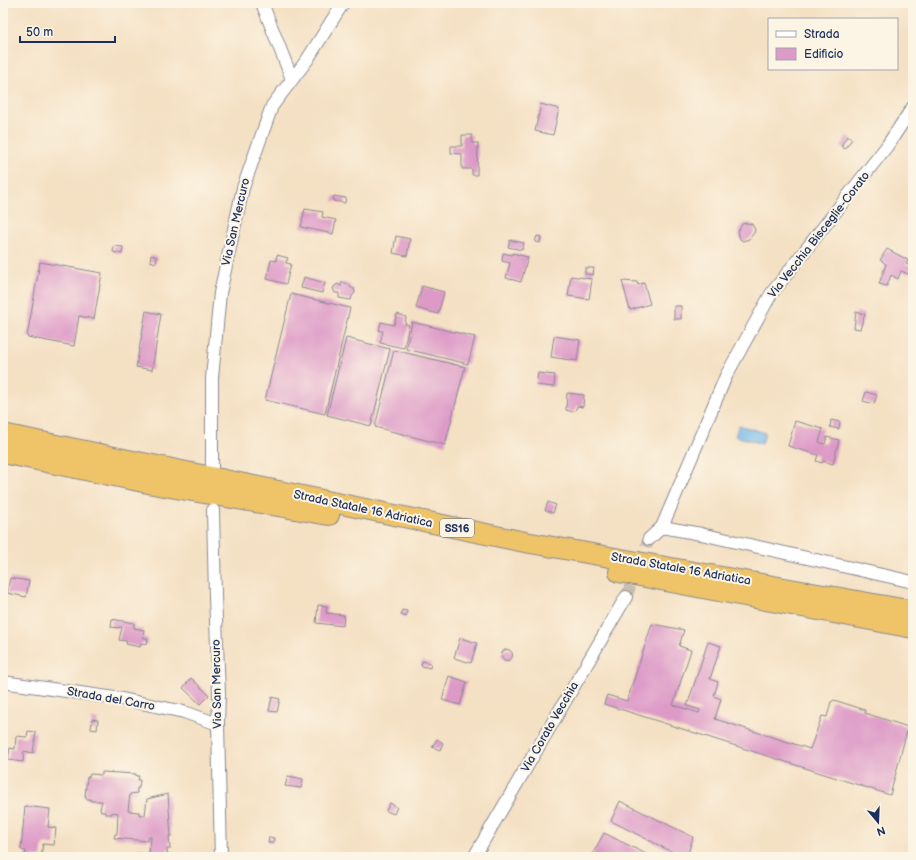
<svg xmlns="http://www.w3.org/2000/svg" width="916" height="860" viewBox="0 0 916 860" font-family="'Balsamiq Sans',sans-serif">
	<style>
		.water { fill: #72b8e9; stroke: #4674a4 }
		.building { fill: #dd9ac7 }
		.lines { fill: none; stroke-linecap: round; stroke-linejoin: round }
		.minor-tunnel { stroke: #c9bdaf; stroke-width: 12; stroke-dasharray: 12 6; stroke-linecap: butt }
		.minor-casing { stroke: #888890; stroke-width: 14 }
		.trunk-casing { stroke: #888890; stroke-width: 22 }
		.minor { stroke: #fff; stroke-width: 12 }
		.trunk { stroke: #efc469; stroke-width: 20 }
		.labels { text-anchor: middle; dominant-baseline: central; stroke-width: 4; stroke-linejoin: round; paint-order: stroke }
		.shield { fill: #fcf5e5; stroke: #5e6a86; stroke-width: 1 }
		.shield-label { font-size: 11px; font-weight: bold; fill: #1b2f5e }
		.street-label { font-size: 12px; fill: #1b2f5e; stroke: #fcf5e5 }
	</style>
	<rect width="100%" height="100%" fill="#fcf5e5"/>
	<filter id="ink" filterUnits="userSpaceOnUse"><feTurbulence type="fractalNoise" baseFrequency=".025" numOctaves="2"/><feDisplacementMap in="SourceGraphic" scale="8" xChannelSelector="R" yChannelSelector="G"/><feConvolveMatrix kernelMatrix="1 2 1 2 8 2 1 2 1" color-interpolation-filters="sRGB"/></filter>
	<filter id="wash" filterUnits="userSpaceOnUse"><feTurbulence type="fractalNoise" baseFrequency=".012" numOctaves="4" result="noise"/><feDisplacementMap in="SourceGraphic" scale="16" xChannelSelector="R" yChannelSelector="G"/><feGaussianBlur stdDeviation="0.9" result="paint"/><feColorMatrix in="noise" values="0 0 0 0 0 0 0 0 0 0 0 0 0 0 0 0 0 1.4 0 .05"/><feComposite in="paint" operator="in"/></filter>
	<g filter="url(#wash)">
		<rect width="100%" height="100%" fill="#f4e0c3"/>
		<!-- water -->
		<path class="water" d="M739 425 765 433 762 444 735 436Z"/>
		<g id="blocks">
			<!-- building -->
			<path class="building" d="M541 104 559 109 553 135 535 131Z
				M462 135H472V143H478L477 175H472V169H462V154L451 153V146H462Z
				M847 136 852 139 845 149 841 146Z
				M334 196 346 198 345 203 333 201Z
				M305 209 323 212 322 217 336 220 333 234 301 227Z
				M747 223 752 224 755 230 754 233 749 239 743 241 740 239 738 232 742 224Z
				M396 236 410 239 407 256 393 253Z
				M537 236 541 237 540 243 535 242Z
				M510 240 524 243 522 250 508 247Z
				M114 246 123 247 122 254 113 252Z
				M887 249 908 260 906 264 911 266 908 274 901 271 898 279 891 275 887 286 879 284 886 264 880 260Z
				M503 253 512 255V253L528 257 521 282 506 278 510 263 502 261Z
				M151 255 157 257 156 263 150 261Z
				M277 255 288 258 286 263 291 264 286 284 267 279 271 260 276 261Z
				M40 262 102 273 94 319 79 316 74 346 27 337Z
				M585 268H594L593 275 585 274Z
				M571 276 592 279 589 299 568 296Z
				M304 277 325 283 322 293 301 288Z
				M622 281 637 282 638 285 644 283 650 304 630 310Z
				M342 282 350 285V287L354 289 355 293 352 296 351 300 339 298V293H335L333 288 337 284 341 286Z
				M422 286 444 292 438 314 416 308Z
				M291 294 350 308 325 414 265 400Z
				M674 306H681V319H674Z
				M146 311 161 314 152 370 136 367Z
				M856 312 865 314 860 329 854 328Z
				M397 314 406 317 405 324 409 325 404 348 380 343 383 331H379L381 322 394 325Z
				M412 322 475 337 468 364 406 349Z
				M554 336 580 340 577 361 551 357Z
				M346 338 390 349 371 426 327 415Z
				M394 350 465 367 445 445 375 427Z
				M538 373 555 375 554 387 536 385Z
				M866 392 877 395 874 404 863 401Z
				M567 393 584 395 583 407 577 406 576 409 573 412 566 410Z
				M831 420 840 422 839 429 830 427Z
				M795 421 823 429 819 442 825 444 827 437 839 440 833 464 823 461 822 463 816 461 818 455 788 446Z
				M548 502 556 505 553 513 545 510Z
				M10 578 29 581 26 597 7 593Z
				M318 605 327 606 326 613 344 615 343 626 316 623Z
				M402 610 407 611 406 617 401 615Z
				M112 619 134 623V628L144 630 143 637 148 639 147 644 141 643 140 647 126 644 127 641 119 640 122 627H119V628L111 627Z
				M652 624 684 630 679 646 691 650 673 705 699 713 700 710 687 706 708 642 721 646 710 679 718 682 714 696 721 699 715 719 810 749 822 716 827 717 831 702 834 700 865 710V713L908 727 890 795 604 704 607 695 627 701Z
				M460 638 477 643 471 663 454 658Z
				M501.5 655a5.5 5.5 0 1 1 11 0a5.5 5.5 0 1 1-11 0Z
				M422 661 431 663 430 668 421 666Z
				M449 676 467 682 460 705 442 700Z
				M191 678 209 695 200 704 183 688Z
				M272 697 280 699 277 712 269 711Z
				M92 719 98 720 97 730 91 729Z
				M28 731 36 732 33 753 24 751 23 762 8 760 10 748 15 749 16 736 27 737Z
				M437 739 443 743 440 750 432 747Z
				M102 772 136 774V776H139L138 780H140L139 788H137V793L130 794 128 811 139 812V815H145L147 799 168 794 171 836H169L170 849H167V853L170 854V857H136V853L149 854 151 837H148V841L114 838 115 834H117L118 813 112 812V814H105V812H101L100 809 102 801H91V799H86V796H85L87 777H89L90 774 102 775Z
				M288 776 303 779 301 788 285 786Z
				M620 801 693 837 687 857H682L611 821Z
				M390 803 397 807 394 814 386 811Z
				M25 806 50 809 48 827 56 828 54 845 43 844 41 857H25L26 851 21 850Z
				M604 833 652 857H591Z
				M269 837 274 838 273 843H268Z"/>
		</g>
	</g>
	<g filter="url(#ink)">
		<use href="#blocks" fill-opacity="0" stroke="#888890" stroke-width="1"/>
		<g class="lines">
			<!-- minor-tunnel -->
			<path class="minor-tunnel" d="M626 597 649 539"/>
			<defs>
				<path id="minor" d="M262 3 292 79
					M212 467V378L220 293 243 188 272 106 307 60 343 3
					M213 510 215 596 219 693 218 724 221 857
					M662 527 701 534 913 582
					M649 539 662 527 726 376 771 294 887 146 913 107
					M3 682 122 699 184 712 218 724
					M474 857 626 597"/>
				<path id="trunk" d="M3 434 525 542 913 611
					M3 453 153 484 329 515
					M619 572 913 628"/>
			</defs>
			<!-- minor casing -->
			<use href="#minor" class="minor-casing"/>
			<!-- trunk casing -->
			<use href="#trunk" class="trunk-casing"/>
			<!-- minor -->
			<use href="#minor" class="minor"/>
			<!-- trunk -->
			<use href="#trunk" class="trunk"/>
		</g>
	</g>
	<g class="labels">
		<!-- shield labels -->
		<rect class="shield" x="440" y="519" width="34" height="18" rx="3"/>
		<g class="shield-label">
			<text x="457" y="528">SS16</text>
		</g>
		<!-- street labels -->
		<g class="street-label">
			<text transform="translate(236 222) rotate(-77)">Via San Mercuro</text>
			<text transform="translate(819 235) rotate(-52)">Via Vecchia Bisceglie-Corato</text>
			<text transform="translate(363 509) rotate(12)">Strada Statale 16 Adriatica</text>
			<text transform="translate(681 569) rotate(10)">Strada Statale 16 Adriatica</text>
			<text transform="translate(217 684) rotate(-91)">Via San Mercuro</text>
			<text transform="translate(111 699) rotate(10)">Strada del Carro</text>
			<text transform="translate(550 727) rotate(-60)">Via Corato Vecchia</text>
		</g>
	</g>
	<!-- margin -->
	<rect width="916" height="860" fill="none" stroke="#fcf5e5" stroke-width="16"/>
	<!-- legend -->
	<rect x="768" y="18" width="130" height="52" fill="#fcf5e5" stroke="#a2a6af"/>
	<rect x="776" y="31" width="20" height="6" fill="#ffffff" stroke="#a2a6af"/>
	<text x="804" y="38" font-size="12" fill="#1b2f5e">Strada</text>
	<rect x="776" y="48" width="20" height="12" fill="#dd9ac7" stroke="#a2a6af"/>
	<text x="804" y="58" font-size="12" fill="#1b2f5e">Edificio</text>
	<!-- north arrow -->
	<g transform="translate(878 822) rotate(161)" stroke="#fcf5e5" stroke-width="3" paint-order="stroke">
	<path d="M0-3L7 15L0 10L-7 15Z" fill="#1b2f5e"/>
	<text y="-6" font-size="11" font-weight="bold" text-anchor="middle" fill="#1b2f5e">N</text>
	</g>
	<!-- scale -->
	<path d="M20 36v6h95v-6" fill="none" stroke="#1b2f5e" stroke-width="2"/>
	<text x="26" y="36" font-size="12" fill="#1b2f5e" stroke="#fcf5e5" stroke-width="3" paint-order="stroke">50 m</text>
</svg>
